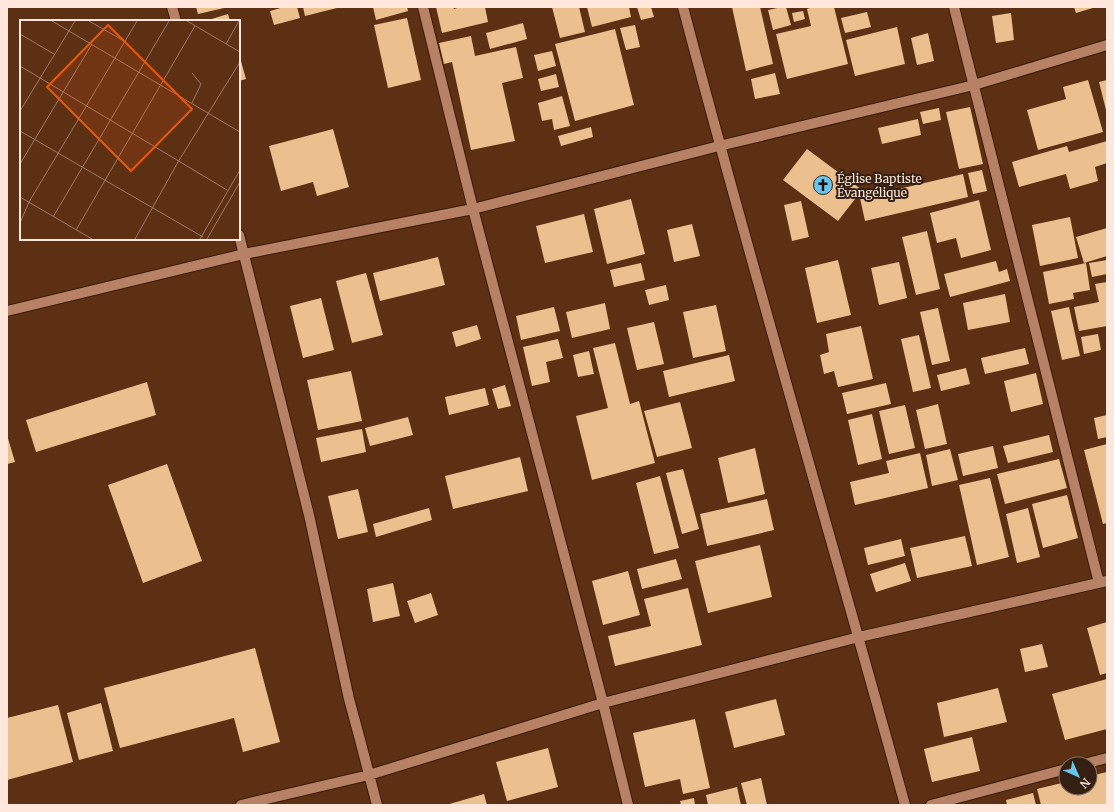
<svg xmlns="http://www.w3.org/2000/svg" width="1114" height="812" viewBox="0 0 1114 812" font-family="Merriweather,serif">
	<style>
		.building { fill: #ebc08e }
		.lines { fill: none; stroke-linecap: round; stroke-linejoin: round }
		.minor-casing { stroke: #3c1a05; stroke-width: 12 }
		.minor { stroke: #b68164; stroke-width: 10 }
		.labels { text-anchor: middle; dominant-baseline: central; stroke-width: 4; stroke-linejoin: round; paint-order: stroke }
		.poi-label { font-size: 12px; fill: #ffe7db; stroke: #341f13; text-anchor: start }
		.inset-road { fill: none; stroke: #9e7964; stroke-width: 1 }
		.view { fill: #e8590c; fill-opacity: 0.15; stroke: #e8590c; stroke-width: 2 }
		.inset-edge { fill: none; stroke: #ffe7db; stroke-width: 2 }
	</style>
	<rect width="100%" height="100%" fill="#5d3014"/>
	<!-- building -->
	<path class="building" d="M196 7H224V8L198 14Z
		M284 7H297L300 18 274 25 270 11Z
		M303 7H337V8L305 16Z
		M373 7H407L408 11 376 20Z
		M436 7H453L454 9 461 7H485L488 22 442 33Z
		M552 7H579L585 32 560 38Z
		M587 7H629L631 17 592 27Z
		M637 7H651L654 17 641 20Z
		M732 7H760L773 64 746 71Z
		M782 7H786L791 25 773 30 768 10Z
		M813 7H834L848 64 787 79 776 34 811 26 807 9Z
		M1074 7H1096L1076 13Z
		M803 11 805 19 794 22 792 13Z
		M867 12 871 27 845 33 841 18Z
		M1011 13 1014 40 996 43 992 16Z
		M228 14 230 21H205Z
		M407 18 421 80 388 88 374 25Z
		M523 23 527 39 490 49 486 33Z
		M635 25 640 47 626 50 620 28Z
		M897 27 905 64 855 76 846 40Z
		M615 29 634 105 575 121 555 44Z
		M928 33 934 61 917 65 911 38Z
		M471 36 475 56 516 47 523 78 502 83 515 141 471 150 452 62 444 64 439 43Z
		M552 51 556 66 538 71 534 55Z
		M239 54 246 79 239 81Z
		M775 73 780 94 755 99 751 79Z
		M556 74 559 87 541 91 538 79Z
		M1088 80 1103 132 1038 150 1027 110 1066 99 1063 87Z
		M1107 80V110H1106L1099 82Z
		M562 96 570 126 554 130 552 119 542 121 538 103Z
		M970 107 983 164 959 169 946 112Z
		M939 108 941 120 923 124 920 112Z
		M918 119 921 135 882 144 878 128Z
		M591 127 593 137 561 146 558 136Z
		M333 129 349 187 317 196 313 182 281 191 269 146Z
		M1107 141V163L1095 167 1098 181 1070 189 1066 174 1019 187 1012 162 1067 146 1069 152Z
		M807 149 862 190 838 221 783 180Z
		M982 170 987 191 973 194 968 173Z
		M963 174 968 197 865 221 860 198Z
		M631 199 645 254 607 264 594 209Z
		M979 200 991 250 961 258 956 238 937 243 930 213Z
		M801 201 809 237 792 241 784 205Z
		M584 214 593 252 545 263 536 226Z
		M1070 217 1078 258 1040 266 1032 225Z
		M692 224 700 256 674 262 667 230Z
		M1107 228V256L1084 263 1076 237Z
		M927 231 940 289 916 295 902 237Z
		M438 257 445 285 380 301 373 273Z
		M838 260 851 315 817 323 805 268Z
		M1107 260V274L1092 277 1089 263Z
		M996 261 999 272 1007 269 1010 281 950 297 944 274Z
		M899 262 907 298 879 305 871 268Z
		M641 263 645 280 614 287 610 270Z
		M1086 263 1090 290 1073 293 1074 299 1049 304 1043 272Z
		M366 273 383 335 352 343 336 281Z
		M1107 282V326L1079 331 1074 307 1099 302 1095 284Z
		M666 285 669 300 649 305 645 290Z
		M1005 294 1010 322 968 330 963 303Z
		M321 298 334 350 303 358 290 306Z
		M605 303 610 329 572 338 566 312Z
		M716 305 726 351 693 358 683 312Z
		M554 307 560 331 521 340 516 316Z
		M1069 307 1080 356 1062 360 1051 311Z
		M938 308 950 361 932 365 920 312Z
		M654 322 664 364 637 370 627 328Z
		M477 325 481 339 456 347 452 332Z
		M861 326 873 379 838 387 834 371 824 374 820 355 829 352 826 334Z
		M1098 334 1101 350 1084 354 1081 337Z
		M919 335 931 388 913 392 901 339Z
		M558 339 563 358 546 362 550 382 532 386 523 347Z
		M615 343 630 404 639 401 655 463 592 480 576 416 608 408 593 348Z
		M1025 348 1029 364 985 374 981 358Z
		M589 351 594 374 578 377 573 355Z
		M729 355 735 381 669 397 663 371Z
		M966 368 970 384 941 391 937 375Z
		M351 371 362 421 318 430 307 380Z
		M1036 373 1043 404 1011 412 1004 381Z
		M147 382 156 415 36 452 26 420Z
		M886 383 891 404 847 414 842 393Z
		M505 385 511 406 498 409 492 389Z
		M485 388 489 405 449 415 445 397Z
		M680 402 692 448 657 457 644 411Z
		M938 404 947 444 925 449 916 410Z
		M905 405 915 448 889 454 879 411Z
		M872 414 882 459 858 465 848 420Z
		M1107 415V437L1098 439 1094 418Z
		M408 417 413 435 370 446 365 428Z
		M362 429 366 452 321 462 316 438Z
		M7 435 15 462 7 464Z
		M1049 435 1053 452 1008 463 1003 446Z
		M1107 444V523L1103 524 1084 450Z
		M993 446 998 468 963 476 958 454Z
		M755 448 765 494 728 503 718 458Z
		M950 449 958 480 932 486 926 455Z
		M920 453 928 488 855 505 850 482 889 473 886 461Z
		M520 457 528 491 453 509 445 476Z
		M1059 459 1067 488 1005 504 997 474Z
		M167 464 202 561 143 583 108 485Z
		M683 469 699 529 682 534 666 473Z
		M660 476 679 548 654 554 636 483Z
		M990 478 1009 557 977 565 959 485Z
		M358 489 368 532 338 539 328 496Z
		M1067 495 1078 538 1043 548 1032 504Z
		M767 499 774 530 707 546 700 514Z
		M429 508 432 520 376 537 373 524Z
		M1028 508 1040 557 1017 563 1006 514Z
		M965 536 972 566 917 578 910 548Z
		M901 539 905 556 868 565 864 548Z
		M760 545 772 597 708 613 695 561Z
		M676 559 682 579 642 589 637 569Z
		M905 563 911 581 876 592 870 574Z
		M628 571 640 615 603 625 592 581Z
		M393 583 400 616 373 622 367 589Z
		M688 588 702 645 615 666 608 636 651 626 644 599Z
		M431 593 438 615 415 623 407 601Z
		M1107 622V673L1100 675 1087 628Z
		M1042 644 1048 667 1025 672 1020 649Z
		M255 648 280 742 243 752 234 718 120 748 104 688Z
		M1107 679V729L1065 740 1052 694Z
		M998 688 1007 722 944 737 937 703Z
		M776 699 785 735 734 748 725 712Z
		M101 703 113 751 79 760 67 713Z
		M58 705 73 762 7 780V718Z
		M695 719 710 788 683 794 680 779 645 787 633 733Z
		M972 737 980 771 932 782 924 749Z
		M548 748 558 787 507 801 496 762Z
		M1107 772V805H1041L1037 789 1066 782V788H1090V776Z
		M761 778 767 805H747L741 783Z
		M737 787 741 805H708L706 795Z
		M1033 793 1036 805H1007L1006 800Z
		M484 794 487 805H446Z
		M694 798 695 805H681L680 801Z"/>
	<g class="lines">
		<defs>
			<path id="minor" d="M172 7 176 21
				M423 7 473 209 603 703 628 805
				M683 7C753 274 832 539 905 805
				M954 7 1099 583
				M239 235 309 515 349 699 359 736 377 805
				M7 311 244 254 473 209 719 146 974 85 1107 45
				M1084 764 1107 758
				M241 805 369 775 603 703 859 637 1107 581
				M931 805 1066 769"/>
		</defs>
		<!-- minor casing -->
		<use href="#minor" class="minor-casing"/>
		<!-- minor -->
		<use href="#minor" class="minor"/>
	</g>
	<!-- icons -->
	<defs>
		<symbol id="church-disc" viewBox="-11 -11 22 22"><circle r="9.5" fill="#66c4ef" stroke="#341f13"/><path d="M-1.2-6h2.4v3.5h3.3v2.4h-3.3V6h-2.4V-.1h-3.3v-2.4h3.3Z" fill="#111"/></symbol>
	</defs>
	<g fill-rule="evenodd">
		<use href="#church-disc" x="812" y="174" width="22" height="22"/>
	</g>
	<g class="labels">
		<!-- poi labels -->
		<g class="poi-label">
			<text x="837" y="178">Église Baptiste<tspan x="837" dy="14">Évangélique</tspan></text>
		</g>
	</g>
	<!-- overview -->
	<g transform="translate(20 20)">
		<rect width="220" height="220" fill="#5d3014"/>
		<path class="inset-road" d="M32 1 220 112M69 1 104 21M167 1 220 32M0 14 34 34M206 24 219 1M0 46 207 170M172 53 181 64 172 83M0 91 55 1M0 111 183 217M0 144 72 24M0 177 72 219M33 197 149 1M0 203 9 182 117 1M56 210 175 6M115 219 158 142 220 42M180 219 220 150M187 219 220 162"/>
		<path class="view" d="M88 5 172 89 111 151 27 67Z"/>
		<rect width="220" height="220" class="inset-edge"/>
	</g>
	<!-- border -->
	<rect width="1114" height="812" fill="none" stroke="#ffe7db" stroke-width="16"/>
	<!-- north arrow -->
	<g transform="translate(1078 776) rotate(135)"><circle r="19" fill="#341f13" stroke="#856f63"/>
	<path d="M0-3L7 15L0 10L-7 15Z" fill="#66c4ef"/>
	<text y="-6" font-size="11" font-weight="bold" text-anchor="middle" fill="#ffe7db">N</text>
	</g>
</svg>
